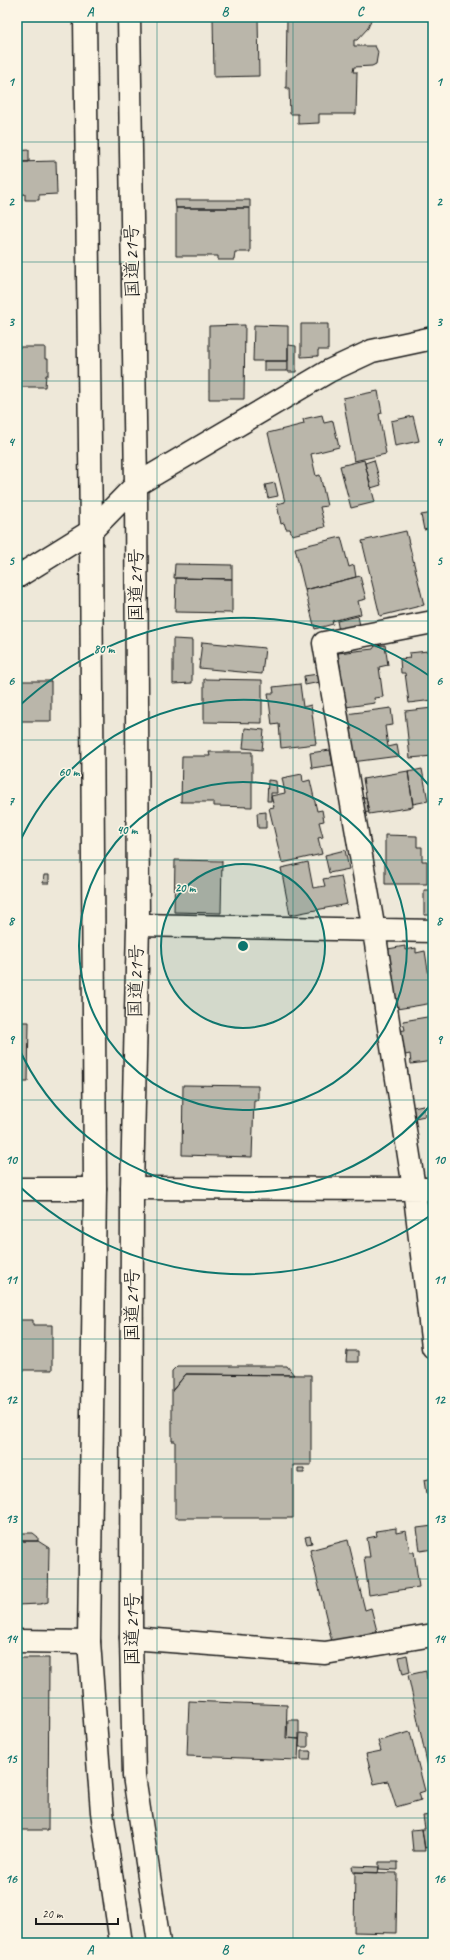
<svg xmlns="http://www.w3.org/2000/svg" width="450" height="1960" viewBox="0 0 450 1960" font-family="Caveat,'Klee One',sans-serif">
	<style>
		.building { fill: #bab6aa; stroke: #1c1c1c }
		.lines { fill: none; stroke-linecap: round; stroke-linejoin: round }
		.minor-casing { stroke: #1c1c1c; stroke-width: 25 }
		.highway-casing { stroke: #1c1c1c; stroke-width: 25 }
		.minor { stroke: #fcf5e5; stroke-width: 22 }
		.highway { stroke: #fcf5e5; stroke-width: 22 }
		.grid { fill: none; stroke: #0f766e; stroke-width: 1; stroke-opacity: 0.55 }
		.ring { fill: none; stroke: #0f766e; stroke-width: 2 }
		.labels { text-anchor: middle; dominant-baseline: central; stroke-width: 3; stroke-linejoin: round; paint-order: stroke }
		.street-label { font-size: 19px; fill: #1c1c1c; stroke: #fcf5e5 }
		.centre { fill: #0f766e; stroke: #fcf5e5; stroke-width: 2 }
		.ring-label { font-size: 12px; text-anchor: middle; font-weight: bold; fill: #0f766e; stroke: #fcf5e5; stroke-width: 3; stroke-linejoin: round; paint-order: stroke }
		.neatline { fill: none; stroke: #0f766e; stroke-width: 1.5 }
		.grid-label { font-size: 13px; text-anchor: middle; font-weight: bold; fill: #0f766e }
	</style>
	<rect width="100%" height="100%" fill="#eee8d9"/>
	<filter id="ink" filterUnits="userSpaceOnUse"><feTurbulence type="fractalNoise" baseFrequency=".025" numOctaves="2"/><feDisplacementMap in="SourceGraphic" scale="8" xChannelSelector="R" yChannelSelector="G"/><feConvolveMatrix kernelMatrix="1 2 1 2 8 2 1 2 1" color-interpolation-filters="sRGB"/></filter>
	<g filter="url(#ink)">
		<!-- building -->
		<path class="building" d="M213 17H258L259 76 214 77Z
			M287 17H372L368 28 357 40H354V46H375L378 52 376 64 372 66 354 67 353 72H357L356 114H319V123L298 124V114H290L289 88H286Z
			M29 150V162H17V151Z
			M56 161 57 194 39 195V200H25V194L17 195V162Z
			M175 200H250V208H176Z
			M176 208H250V252H235L234 260H218V256H176Z
			M301 324H328V350H318V356L301 357Z
			M245 325 244 399H209V326Z
			M254 325 288 326V361H253Z
			M288 345 296 346V372H288Z
			M17 347H45V359H48V375H46L45 387H17Z
			M264 361H287V371H264Z
			M378 391 382 413 379 414 386 454 354 461 343 398Z
			M322 415 324 423 333 421 339 447 311 454 316 476 320 475 327 506 320 507 325 527 292 535 290 529H286L284 523 281 524 277 504 285 502 268 433 304 424 303 419Z
			M413 416 419 441 395 446 391 421Z
			M364 460 375 502 351 508 340 466Z
			M374 460 381 485 371 488 365 463Z
			M275 483 278 496 268 498 265 485Z
			M433 513V528L424 530 421 515Z
			M406 531 424 605 380 616 362 541Z
			M341 537 349 567 354 565 356 577 305 590 295 548Z
			M175 564 232 565V579L174 578Z
			M360 576 366 599 358 601 361 614 332 621 333 624 315 629 305 590Z
			M176 578 232 579V613L175 612Z
			M358 616 360 626 339 631 337 621Z
			M173 639 192 640V683L173 684Z
			M202 642 265 648 262 674 199 668Z
			M385 645 388 665 379 667 383 697 374 698 375 703 346 707 338 653 373 649 375 646Z
			M428 651 430 662H433V700L409 703 405 673H401L400 659 410 658 409 653Z
			M318 674 320 682 305 685 304 676Z
			M204 679 262 680V723L204 722Z
			M17 681H51V721H17Z
			M300 684 303 707 311 705 316 744 281 748 279 724 272 725 268 693H274L273 687Z
			M391 708 393 725 385 726 388 747 397 745 399 756 352 762 346 714Z
			M433 708V756L410 758 405 711Z
			M245 728 264 730 262 750 243 748Z
			M330 750 333 765 312 768 310 753Z
			M209 752H252V807L214 806V802H181L182 756H210Z
			M422 769 428 801 413 804 408 772Z
			M408 771 413 807 369 814 363 779Z
			M302 774 303 782 310 780 317 811 322 810 324 821 319 822 323 837 318 838 322 854 282 863 269 808 274 807 271 796 285 793 282 778Z
			M268 780 276 781 277 793H271V801H267Z
			M366 797 369 812 362 813 360 798Z
			M266 812V828H258L257 813Z
			M385 835 417 836V847H422V861H427V884H385Z
			M345 850 349 869 329 873 325 855Z
			M175 860 222 861 221 913 174 912Z
			M308 862 313 888 325 886 323 879 341 876 347 904 290 915 281 868Z
			M44 875H49V883H43Z
			M424 890H433V915H424Z
			M405 946V950L416 948V953L425 951 433 1003 397 1009 388 949Z
			M433 1016V1061L411 1064 410 1054 401 1056 397 1031 405 1030 403 1021Z
			M17 1022H29L28 1082H17Z
			M183 1085 258 1086V1100H254L252 1157 182 1155Z
			M423 1105 425 1116 415 1118 413 1107Z
			M17 1320H33V1325H52V1370H17Z
			M347 1351H358V1362H346Z
			M177 1366H287L294 1375 186 1374 172 1391V1371Z
			M186 1374 311 1375V1465H293V1518H175V1441H172V1391Z
			M298 1468H304V1473H298Z
			M433 1478V1493L426 1494 424 1480Z
			M433 1526V1549L420 1551 417 1528Z
			M396 1528V1533L406 1531 410 1552H414L419 1587 369 1595 364 1557H370L367 1538 377 1536 376 1531Z
			M17 1533H33L38 1537V1541H17Z
			M310 1536 312 1543 307 1544 305 1537Z
			M348 1540 365 1610 371 1608 377 1631 332 1642 310 1550Z
			M17 1541H38L49 1548 48 1602 40 1604 17 1605Z
			M407 1655 410 1672 403 1674 399 1657Z
			M17 1658H49L48 1830H17Z
			M426 1671 427 1679 433 1677V1790L408 1675Z
			M189 1701 287 1705 286 1738 299 1739 298 1760 187 1756Z
			M288 1720H299V1739L287 1738Z
			M410 1732 425 1791 419 1793 421 1800 396 1807 388 1781 374 1784 366 1754 381 1751 378 1741Z
			M300 1733 308 1734V1747H299Z
			M301 1751H311L310 1760H301Z
			M430 1815 433 1846 425 1848 422 1829H425L423 1816Z
			M422 1829 425 1851H413L411 1830Z
			M379 1862H398V1870L379 1869Z
			M352 1866 379 1867 378 1873 353 1872Z
			M355 1872 397 1873 396 1933 354 1932Z
			M401 1941 418 1942V1943H401Z
			M354 1942 396 1943H354Z"/>
		<g class="lines">
			<defs>
				<path id="minor" d="M17 577 91 531 136 485 329 371 372 351 433 338
					M433 622 324 643 374 931 414 1188 433 1347
					M138 925 433 931
					M132 1188 433 1189
					M17 1189H95
					M131 1638 325 1653 433 1635
					M17 1641 89 1642"/>
				<path id="highway" d="M85 17 91 531 95 1189 89 1642 102 1812 121 1943
					M129 17 136 485 138 925 132 1188 131 1638 134 1776 159 1943"/>
			</defs>
			<!-- minor casing -->
			<use href="#minor" class="minor-casing"/>
			<!-- highway casing -->
			<use href="#highway" class="highway-casing"/>
			<!-- minor -->
			<use href="#minor" class="minor"/>
			<!-- highway -->
			<use href="#highway" class="highway"/>
		</g>
	</g>
	<!-- grid -->
	<path class="grid" d="M157 17V1943M293 17V1943M17 142H433M17 262H433M17 381H433M17 501H433M17 621H433M17 740H433M17 860H433M17 980H433M17 1100H433M17 1220H433M17 1339H433M17 1459H433M17 1579H433M17 1698H433M17 1818H433"/>
	<!-- distance rings -->
	<circle cx="243" cy="946" r="82" fill="#0f766e" fill-opacity=".12"/>
	<g class="ring">
		<circle cx="243" cy="946" r="82"/>
		<circle cx="243" cy="946" r="164"/>
		<path d="M433 1102A246 246 0 0 1 17 1044M17 848A246 246 0 0 1 433 790"/>
		<path d="M431 1215A328 328 0 0 1 17 1184M17 708A328 328 0 0 1 431 677"/>
	</g>
	<g class="labels">
		<!-- street labels -->
		<g class="street-label">
			<text transform="translate(132 261) rotate(-91)">国道21号</text>
			<text transform="translate(136 585) rotate(-90)">国道21号</text>
			<text transform="translate(136 981) rotate(-89)">国道21号</text>
			<text transform="translate(132 1305) rotate(-90)">国道21号</text>
			<text transform="translate(132 1629) rotate(-90)">国道21号</text>
		</g>
	</g>
	<circle cx="243" cy="946" r="6" class="centre"/>
	<g class="ring-label">
		<text x="104" y="653">80 m</text>
		<text x="69" y="776">60 m</text>
		<text x="127" y="834">40 m</text>
		<text x="185" y="892">20 m</text>
	</g>
	<!-- margin -->
	<rect width="450" height="1960" fill="none" stroke="#fcf5e5" stroke-width="44"/>
	<!-- scale -->
	<path d="M36 1918v6h82v-6" fill="none" stroke="#1c1c1c" stroke-width="2"/>
	<text x="42" y="1918" font-size="12" fill="#1c1c1c" stroke="#fcf5e5" stroke-width="3" paint-order="stroke">20 m</text>
	<rect x="22" y="22" width="406" height="1916" class="neatline"/>
	<g class="grid-label">
		<text x="90" y="16">A</text>
		<text x="225" y="16">B</text>
		<text x="360" y="16">C</text>
		<text x="11" y="86">1</text>
		<text x="439" y="86">1</text>
		<text x="11" y="206">2</text>
		<text x="439" y="206">2</text>
		<text x="11" y="326">3</text>
		<text x="439" y="326">3</text>
		<text x="11" y="446">4</text>
		<text x="439" y="446">4</text>
		<text x="11" y="565">5</text>
		<text x="439" y="565">5</text>
		<text x="11" y="685">6</text>
		<text x="439" y="685">6</text>
		<text x="11" y="805">7</text>
		<text x="439" y="805">7</text>
		<text x="11" y="925">8</text>
		<text x="439" y="925">8</text>
		<text x="11" y="1044">9</text>
		<text x="439" y="1044">9</text>
		<text x="11" y="1164">10</text>
		<text x="439" y="1164">10</text>
		<text x="11" y="1284">11</text>
		<text x="439" y="1284">11</text>
		<text x="11" y="1404">12</text>
		<text x="439" y="1404">12</text>
		<text x="11" y="1523">13</text>
		<text x="439" y="1523">13</text>
		<text x="11" y="1643">14</text>
		<text x="439" y="1643">14</text>
		<text x="11" y="1763">15</text>
		<text x="439" y="1763">15</text>
		<text x="11" y="1883">16</text>
		<text x="439" y="1883">16</text>
		<text x="90" y="1954">A</text>
		<text x="225" y="1954">B</text>
		<text x="360" y="1954">C</text>
	</g>
</svg>
